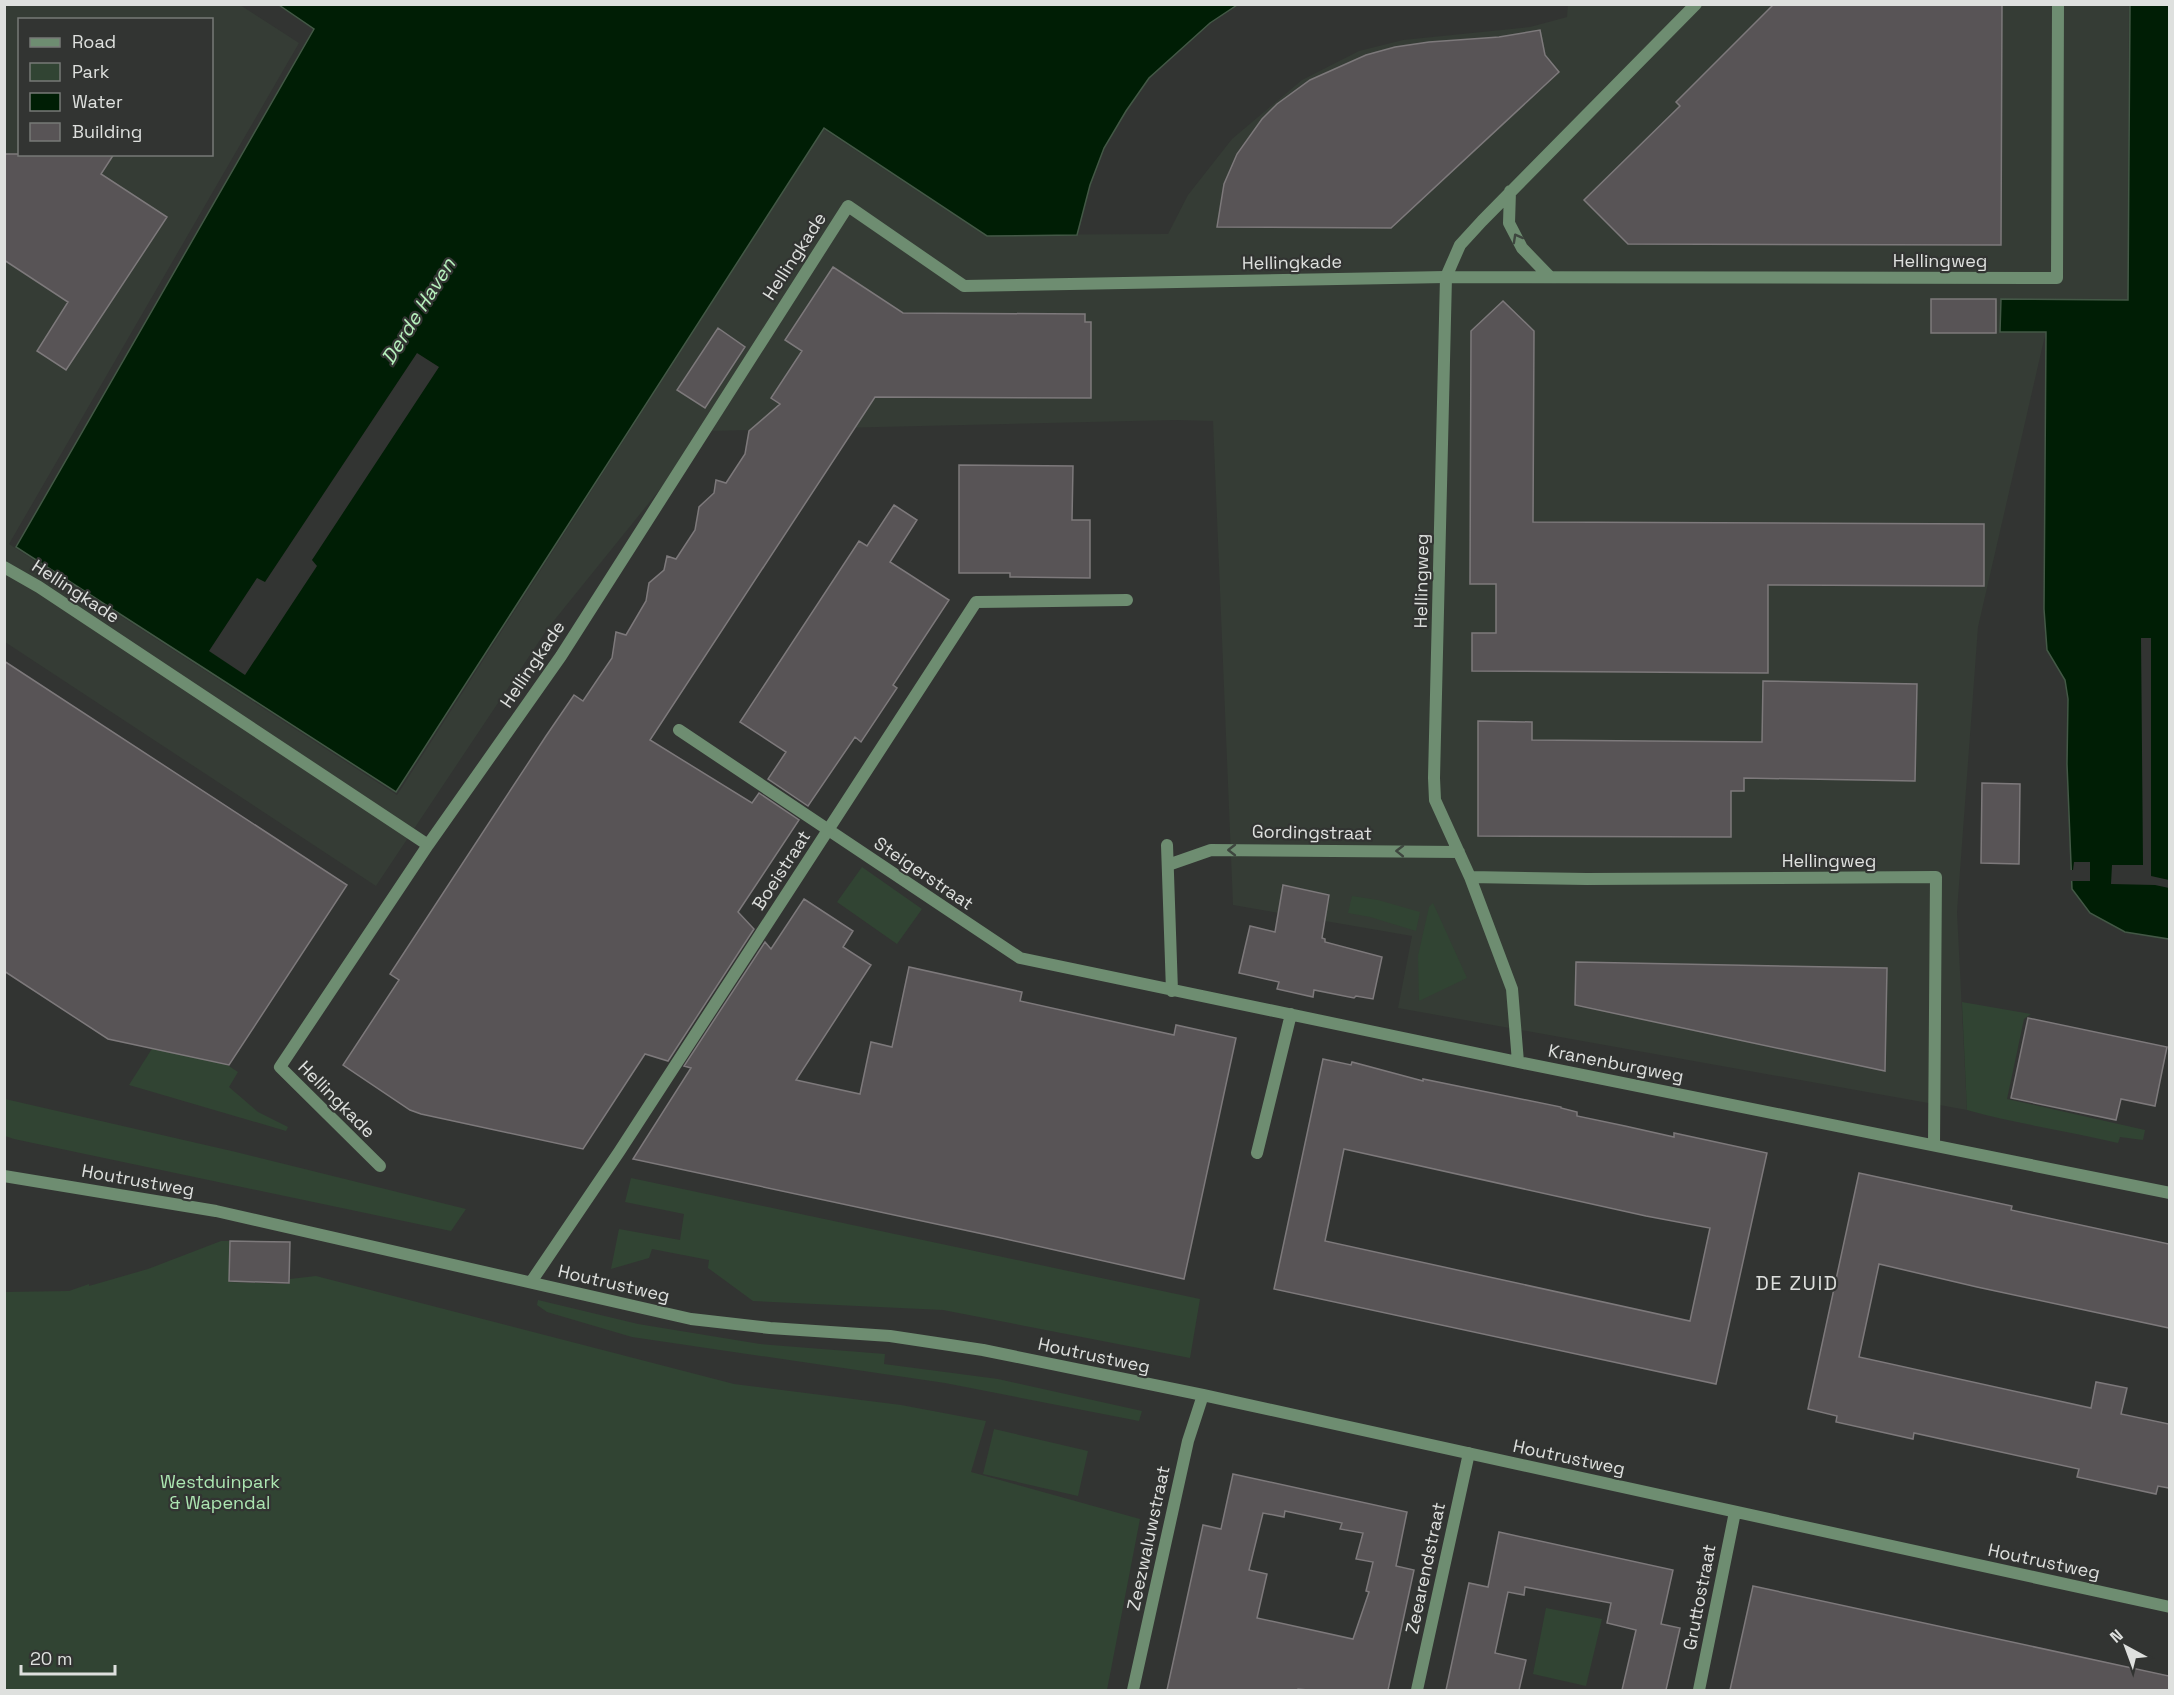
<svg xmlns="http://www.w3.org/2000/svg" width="2174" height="1695" viewBox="0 0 2174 1695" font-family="'Space Grotesk',sans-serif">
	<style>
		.built { fill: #353c35; fill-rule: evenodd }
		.green { fill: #314433 }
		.water { fill: #001e05; stroke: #435846; stroke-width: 1.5 }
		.pier { fill: #323432 }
		.building { fill: #585456; stroke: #7d797b; stroke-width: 1.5; fill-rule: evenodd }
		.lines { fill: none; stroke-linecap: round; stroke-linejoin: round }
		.pedestrian { stroke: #6e8d71; stroke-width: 12 }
		.minor { stroke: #6e8d71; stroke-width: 12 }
		.oneway { stroke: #3e463f }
		.labels { text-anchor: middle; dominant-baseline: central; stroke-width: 4.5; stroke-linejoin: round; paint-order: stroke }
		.street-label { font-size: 18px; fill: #dee0de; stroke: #323432 }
		.park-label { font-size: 18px; fill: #ace6b2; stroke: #323432 }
		.water-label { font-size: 20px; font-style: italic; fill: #b6f0bc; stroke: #323432 }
		.neighbourhood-label { font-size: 20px; letter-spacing: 1.5px; fill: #dee0de; stroke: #323432 }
	</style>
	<rect width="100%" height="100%" fill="#323432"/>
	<!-- built -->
	<path class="built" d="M1568 4 2129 5 2128 300 2001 299 2046 331 1978 627 1957 912 1967 1110 1398 1008 1412 936 1233 905 1213 421 1175 420 707 431 548 628 376 886 5 642 4 5H240L299 43 9 544 397 795 823 129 984 235 1168 234 1188 195 1232 139 1302 80 1359 51 1403 40 1530 27 1567 17ZM20 20H212V154H20Z"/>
	<!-- green -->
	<path class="green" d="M862 867 922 909 897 944 837 902Z
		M1352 896 1378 900 1420 912 1416 931 1370 917 1348 913Z
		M1433 903 1467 978 1419 1001 1418 956 1429 907Z
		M1962 1002 2031 1014 2024 1019 2007 1099 2145 1130 2143 1140 2120 1137 2118 1143C2068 1131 2017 1124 1967 1110Z
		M167 1025 238 1072 229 1087 258 1112 288 1127 286 1131 129 1085Z
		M5 1099 236 1152 466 1209 451 1231 14 1139 5 1136Z
		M631 1178 1200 1299 1190 1358 943 1310 753 1301 708 1268 709 1260 652 1249 649 1258 611 1269 619 1229 680 1240 684 1214 625 1202Z
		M221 1241H230L229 1282 289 1284 290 1279 316 1276 734 1384 901 1405 986 1421 971 1472 1140 1519 1107 1690H5V1292L69 1291 89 1284V1286L148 1269Z
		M538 1300 638 1324 760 1344 885 1354 884 1364 998 1379 1142 1411 1139 1421 945 1383 632 1337 547 1312 537 1305Z
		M994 1429 1088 1451 1078 1496 983 1474Z
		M1546 1608 1602 1619 1586 1686 1533 1674Z"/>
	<!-- water -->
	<path class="water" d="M279 5H1237L1210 23 1149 78 1126 111 1104 148 1090 185 1077 235 987 236 824 128 396 792 16 547 314 29Z
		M2130 5H2169V939L2125 932 2090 913 2072 889 2067 764 2068 699 2065 680 2047 650 2044 609 2046 332H2000L2001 299 2128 300Z"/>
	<!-- pier -->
	<path class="pier" d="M417 353 439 367 312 560 317 566 245 675 209 651 257 578 265 582Z
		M2141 638H2151V876L2169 880V888L2155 885 2111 884 2112 865H2143Z
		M2074 862H2090V881H2068V870H2073Z"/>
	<!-- building -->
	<path class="building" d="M1774 4H2002L2001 245 1628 244 1584 200 1680 106 1676 102Z
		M1540 30 1545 55 1559 72 1391 228 1217 227 1224 184 1237 154 1262 119 1277 104 1310 80 1366 55 1395 47 1429 42 1499 37Z
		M4 154H114L101 174 167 217 66 370 37 351 68 302 4 260Z
		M833 267 903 313 1085 314V322H1091V398L875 397 650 740 752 803 759 793 799 820 738 912 754 929 668 1061 645 1054 583 1149 421 1114 410 1110 343 1065 399 980 390 974 546 736 574 695 583 701 612 658 616 632 626 635 646 601 649 583 664 570 667 556 676 559 695 530 699 507 714 493 716 480 726 483 745 454 749 431 780 404 771 398 802 351 785 340Z
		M1931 299H1996V333H1931Z
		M1503 301 1534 331 1533 522 1984 524V586L1768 585V673L1472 671V633H1496V584H1470L1471 331Z
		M718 328 745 347 705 408 677 390Z
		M959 465 1073 466 1072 520H1090V578L1010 577V573H959Z
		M894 505 917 520 890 562 949 600 893 685 897 688 861 742 855 737 808 806 768 779 786 752 740 722 859 541 867 546Z
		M4 661 347 885 229 1065 108 1039 4 971Z
		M1763 681 1917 684 1915 781 1744 778V791H1731V837L1478 836V721L1532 722V740L1762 742Z
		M1982 783 2020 784 2019 864 1981 863Z
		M1283 885 1329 895 1322 938 1325 939V942L1382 957 1373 999 1356 996 1354 998 1314 990 1313 997 1277 989 1279 982 1239 973 1250 926 1275 932Z
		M804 899 853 931 843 947 871 965 796 1080 860 1094 871 1042 892 1047 909 967 1022 992 1020 1001 1174 1035 1176 1025 1236 1038 1184 1279 997 1237 633 1159 691 1068 684 1066 765 942 771 949Z
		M1576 962 1887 968 1885 1071 1575 1005Z
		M2028 1018 2167 1047 2155 1106 2121 1099 2116 1120 2011 1098Z
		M1323 1059 1351 1065 1352 1062 1423 1081V1079L1561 1107V1108L1577 1112V1116L1625 1126 1674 1137V1133L1767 1153 1716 1384 1274 1289ZM1344 1149 1646 1216 1710 1228 1690 1321 1325 1241Z
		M1859 1173 2012 1206 2011 1210 2169 1244V1328L1977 1287 1879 1264 1859 1357 2091 1408 2096 1382 2127 1388 2121 1414 2169 1424V1488L2158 1486 2156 1494 2077 1477 2079 1469 1914 1433 1913 1439 1836 1422 1837 1416 1808 1409Z
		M230 1241 290 1242 289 1283 229 1281Z
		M1233 1474 1407 1512 1396 1566 1414 1570 1388 1690H1308L1298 1689 1297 1690H1167L1203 1525 1221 1529ZM1285 1511 1342 1523 1340 1529 1363 1533 1356 1559 1373 1562 1366 1591 1369 1592 1353 1639 1257 1618 1267 1574 1249 1570 1263 1513 1284 1517Z
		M1499 1532 1673 1570 1661 1624 1680 1628 1666 1690H1622L1636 1630 1607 1623 1611 1603 1525 1587 1524 1595 1508 1592 1495 1653 1526 1660 1519 1690H1446L1469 1583 1488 1587Z
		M1753 1586 2169 1676V1690H1730Z"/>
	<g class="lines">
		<!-- pedestrian -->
		<path class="pedestrian" d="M4 567 39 587 428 845
			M380 1166 280 1067 428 845 561 656 848 206 964 286 1446 277"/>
		<!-- minor -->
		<path class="minor" d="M1696 4 1482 221 1460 245 1446 277 2057 278 2058 4
			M1510 191 1509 223 1522 248 1549 276
			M1446 277 1434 778 1435 800 1470 877 1512 989 1518 1062
			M679 730 1020 958 1518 1062 2170 1193
			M1167 845 1172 991
			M1168 865 1211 850 1459 852
			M1470 877 1587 879 1936 877 1934 1145
			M1257 1153 1291 1014
			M4 1176 216 1211 691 1319 770 1328 890 1336 983 1350 1203 1395 2170 1607
			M531 1282 619 1152 976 602 1127 600
			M1133 1690 1188 1441 1203 1395
			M1417 1690 1469 1453
			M1699 1690 1735 1512"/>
	</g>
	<!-- one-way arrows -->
	<defs><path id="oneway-chevron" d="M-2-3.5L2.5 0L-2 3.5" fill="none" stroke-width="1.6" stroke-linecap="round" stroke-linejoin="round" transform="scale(1.5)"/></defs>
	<g class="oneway">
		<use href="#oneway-chevron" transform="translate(1517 238) rotate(-119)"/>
		<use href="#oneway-chevron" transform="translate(1232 850) rotate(-180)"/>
		<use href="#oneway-chevron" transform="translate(1400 851) rotate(-179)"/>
	</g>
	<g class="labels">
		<!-- street labels -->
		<g class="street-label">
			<text transform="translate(794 256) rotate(-57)">Hellingkade</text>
			<text x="1940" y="260">Hellingweg</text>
			<text transform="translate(1292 262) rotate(-1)">Hellingkade</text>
			<text transform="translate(1421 581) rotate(-89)">Hellingweg</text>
			<text transform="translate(76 591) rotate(33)">Hellingkade</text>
			<text transform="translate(532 664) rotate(-56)">Hellingkade</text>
			<text transform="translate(1312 832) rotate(1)">Gordingstraat</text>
			<text x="1829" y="860">Hellingweg</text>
			<text transform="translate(781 870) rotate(-57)">Boeistraat</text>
			<text transform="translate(924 873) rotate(34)">Steigerstraat</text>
			<text transform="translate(1616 1063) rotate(11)">Kranenburgweg</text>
			<text transform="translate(337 1099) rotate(45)">Hellingkade</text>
			<text transform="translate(138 1180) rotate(10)">Houtrustweg</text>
			<text transform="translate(614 1283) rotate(13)">Houtrustweg</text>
			<text transform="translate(1094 1355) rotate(12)">Houtrustweg</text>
			<text transform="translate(1569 1457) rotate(12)">Houtrustweg</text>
			<text transform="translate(1148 1538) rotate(-78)">Zeezwaluwstraat</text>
			<text transform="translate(2044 1561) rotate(12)">Houtrustweg</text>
			<text transform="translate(1425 1568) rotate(-78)">Zeearendstraat</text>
			<text transform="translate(1699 1597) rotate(-79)">Gruttostraat</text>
		</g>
		<!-- park labels -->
		<g class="park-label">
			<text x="220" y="1481">Westduinpark<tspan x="220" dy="21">&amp; Wapendal</tspan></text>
		</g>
		<!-- water labels -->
		<g class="water-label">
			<text transform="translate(418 311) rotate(-58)">Derde Haven</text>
		</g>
		<!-- neighbourhood labels -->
		<g class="neighbourhood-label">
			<text x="1797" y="1283">DE ZUID</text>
		</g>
	</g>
	<!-- border -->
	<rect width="2174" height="1695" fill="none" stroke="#dee0de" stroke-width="12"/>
	<!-- legend -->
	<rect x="18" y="18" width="195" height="138" fill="#323432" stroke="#777977" stroke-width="1.5"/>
	<rect x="30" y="38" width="30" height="9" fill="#6e8d71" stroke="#777977" stroke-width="1.5"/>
	<text x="72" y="48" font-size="18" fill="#dee0de">Road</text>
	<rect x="30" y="63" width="30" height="18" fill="#314433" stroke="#777977" stroke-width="1.5"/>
	<text x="72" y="78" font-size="18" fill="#dee0de">Park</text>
	<rect x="30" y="93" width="30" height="18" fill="#001e05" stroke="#777977" stroke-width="1.5"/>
	<text x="72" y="108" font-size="18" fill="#dee0de">Water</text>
	<rect x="30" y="123" width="30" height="18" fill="#585456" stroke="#777977" stroke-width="1.5"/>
	<text x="72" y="138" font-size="18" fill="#dee0de">Building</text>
	<!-- north arrow -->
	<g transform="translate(2126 1647) rotate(319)" stroke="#323432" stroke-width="4.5" paint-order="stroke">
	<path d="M0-4.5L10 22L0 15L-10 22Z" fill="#dee0de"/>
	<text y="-9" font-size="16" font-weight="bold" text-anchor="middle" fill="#dee0de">N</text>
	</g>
	<!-- scale -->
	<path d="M21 1665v9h94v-9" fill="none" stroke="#dee0de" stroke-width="3"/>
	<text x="30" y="1665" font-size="18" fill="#dee0de" stroke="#323432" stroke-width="4.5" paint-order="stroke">20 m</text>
</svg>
